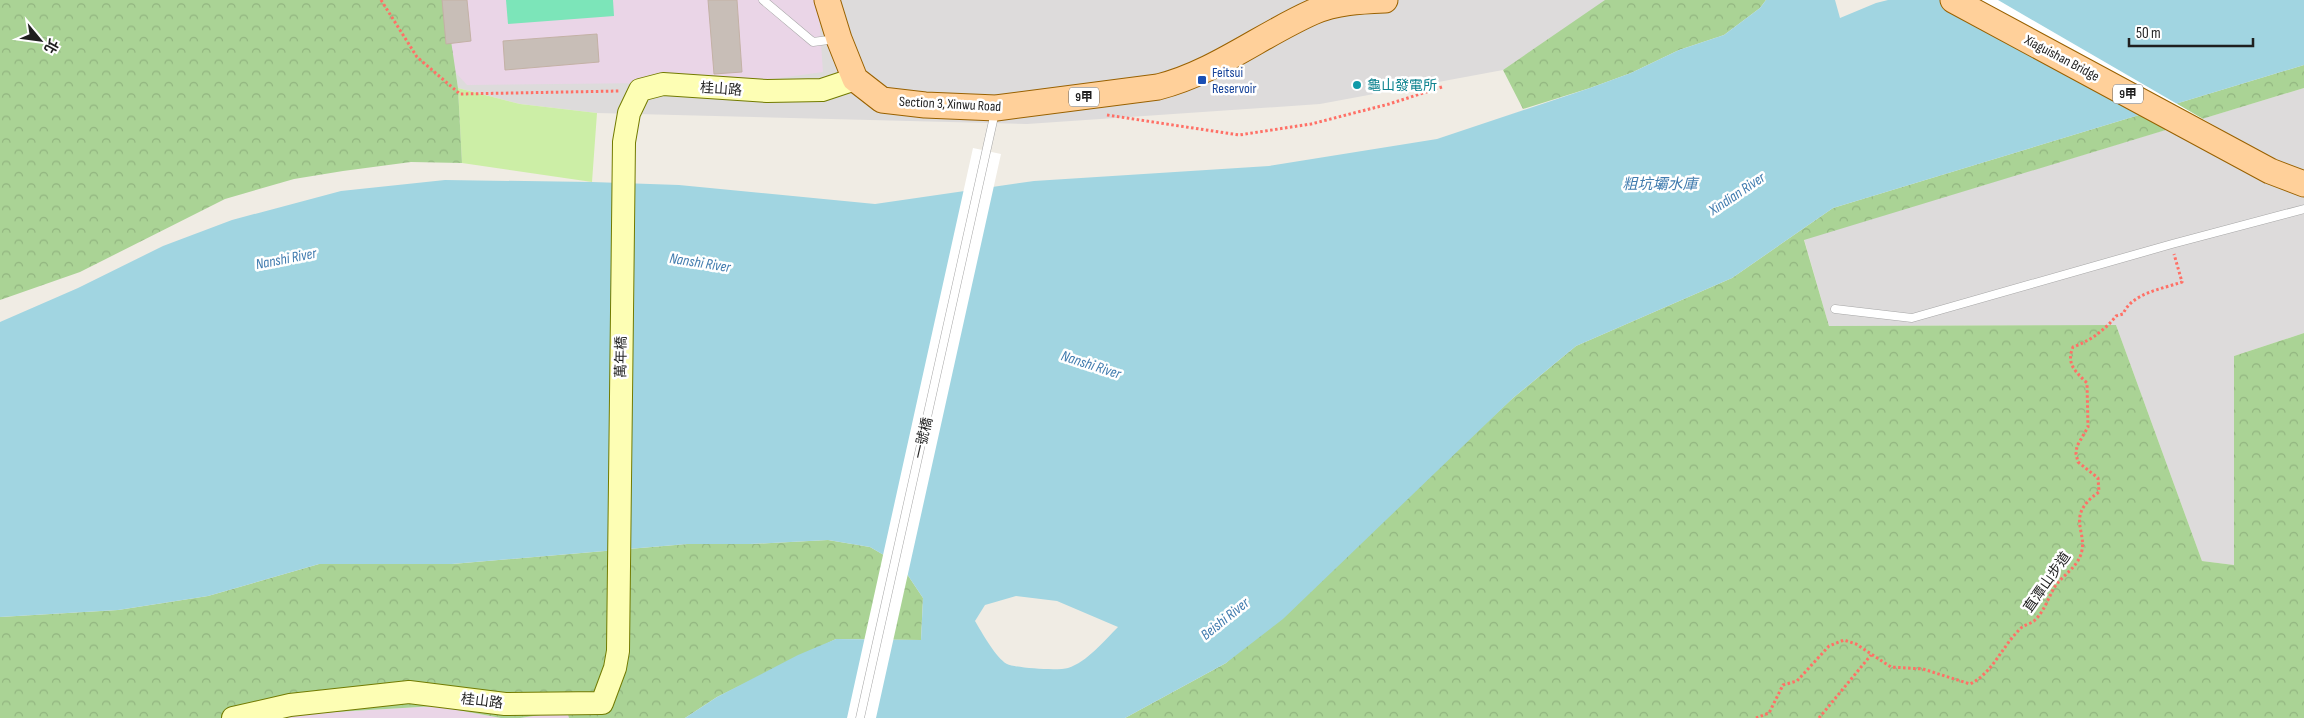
<svg xmlns="http://www.w3.org/2000/svg" width="2304" height="718" viewBox="0 0 2304 718" font-family="'Sofia Sans Condensed','Noto Sans TC',sans-serif">
	<style>
		.residential { fill: #dddbdb }
		.industrial { fill: #ead5e7 }
		.grass { fill: #cceea6 }
		.forest { fill: url(#forest-crowns) }
		.pitch { fill: #7ce5b9 }
		.water { fill: #a1d5e1; fill-rule: evenodd }
		.pier { fill: #fff }
		.building { fill: #c8beb7; stroke: #c3b1a5 }
		.lines { fill: none; stroke-linecap: round; stroke-linejoin: round }
		.lane-casing { stroke: #a6a6a6; stroke-width: 9 }
		.secondary-casing { stroke: #727b00; stroke-width: 24 }
		.primary-casing { stroke: #996100; stroke-width: 27 }
		.path { stroke: #ff7066; stroke-width: 3; stroke-dasharray: 2.5 2.5; stroke-linecap: butt }
		.lane { stroke: #fff; stroke-width: 8 }
		.secondary { stroke: #fdfeb4; stroke-width: 22 }
		.primary { stroke: #ffd09a; stroke-width: 25 }
		.transit-dot { fill: #1a4fb4; stroke: #fff; stroke-width: 2 }
		.culture-dot { fill: #0f9aa8; stroke: #fff; stroke-width: 2 }
		.labels { text-anchor: middle; dominant-baseline: central; stroke-width: 5; stroke-linejoin: round; paint-order: stroke }
		.shield { fill: #fff; stroke: #626262; stroke-width: 1 }
		.shield-label { font-size: 12px; font-weight: bold; fill: #1f1f1f }
		.street-label { font-size: 14px; fill: #1f1f1f; stroke: #fff }
		.transit-label { font-size: 14px; fill: #164399; stroke: #fff; text-anchor: start }
		.culture-label { font-size: 14px; fill: #0d838f; stroke: #fff; text-anchor: start }
		.water-label { font-size: 15px; font-style: italic; fill: #407bae; stroke: #fff }
	</style>
	<defs>
		<pattern id="forest-crowns" width="20" height="18" patternUnits="userSpaceOnUse" patternTransform="scale(1.25)"><rect width="20" height="18" fill="#aad395"/><path d="M2 6a3 3 0 1 1 6 0M12 15a3 3 0 1 1 6 0" fill="none" stroke="#92b580"/></pattern>
	</defs>
	<rect width="100%" height="100%" fill="#f0ece4"/>
	<!-- residential -->
	<path class="residential" d="M445 0H1605V1L1503 70 1320 104 1027 124 597 113 520 104 458 88Z
		M2304 88V333L2234 356V565L2202 561 2116 325 1829 326 1804 239Z"/>
	<!-- industrial -->
	<path class="industrial" d="M406 0H818L823 72 752 82 467 85 414 27Z
		M436 706 501 718H282L302 714Z
		M568 711 569 718H520Z"/>
	<!-- grass -->
	<path class="grass" d="M458 88 520 104 597 113 592 182 462 163Z"/>
	<!-- forest -->
	<path class="forest" d="M0 0H445L458 88 462 163 411 162 343 171 294 179 225 199 80 272 0 300Z
		M1605 0H1766L1760 8 1724 35 1679 50 1631 73 1590 88 1523 109 1503 70Z
		M2304 65V88L1804 240 1829 326 2116 325 2202 561 2234 565V356L2304 333V718H1125L1226 663 1513 398 1576 346 1732 278 1833 208Z
		M828 540 870 547 901 565 923 598 921 640 836 639 717 697 685 718H569L567 711 520 718H501L436 706 302 714 282 718H0V617L118 610 208 596 319 564H452L687 544H750Z"/>
	<!-- pitch -->
	<path class="pitch" d="M506 0H613L614 16 508 24Z"/>
	<!-- water -->
	<path class="water" d="M1766 0H1835L1840 18 1876 3 1888 0H2304V65L1833 208 1732 278 1576 346 1513 398 1283 619 1226 663 1125 718H685L717 697 798 655 836 639 921 640 923 598 901 565 870 547 828 540 750 544H687L452 564H319L208 596 118 610 0 617V322L78 288 163 246 232 220 341 191 445 180 592 182 679 185 875 204 1034 181 1269 166 1437 139 1590 88 1631 73 1679 50 1724 35 1760 8ZM1016 596 1057 601 1118 627C1104 641 1087 662 1068 668 1058 671 1015 668 1007 664 996 658 981 631 975 621L985 605Z"/>
	<!-- pier -->
	<path class="pier" d="M1940 0H1998L2298 174 1997 28Z
		M973 148 1001 154 876 718H847Z"/>
	<!-- building -->
	<path class="building" d="M442 0H467L471 41 446 44Z
		M708 0H737L742 72 714 74Z
		M597 34 599 62 505 70 503 41Z"/>
	<g class="lines">
		<defs>
			<path id="lane" d="M763 0 813 42 836 39
				M1835 309 1912 318 2172 244 2304 209
				M860 718 995 112"/>
			<path id="secondary" d="M233 718 290 705 409 692 505 704 602 703 615 668 618 651 624 142 629 113 640 90 663 84 767 91 822 90 855 79"/>
			<path id="primary" d="M827 0 839 39 855 79 882 100 925 105 996 108 1158 87C1214 73 1261 35 1313 12 1336 2 1361 1 1385 0
				M1953 0 2270 171 2304 184"/>
		</defs>
		<!-- lane casing -->
		<use href="#lane" class="lane-casing"/>
		<!-- secondary casing -->
		<use href="#secondary" class="secondary-casing"/>
		<!-- primary casing -->
		<use href="#primary" class="primary-casing"/>
		<!-- path -->
		<path class="path" d="M381 0 417 57 460 94 619 91
			M1107 115 1239 135 1311 124 1389 104 1442 87
			M1756 718 1769 713 1783 685 1797 681 1829 646 1844 640 1856 644 1891 667 1923 669 1970 684C1993 673 2002 646 2021 628 2024 625 2030 624 2034 621 2045 611 2048 597 2056 585 2062 577 2071 571 2077 562 2095 535 2060 519 2099 492L2098 478 2078 462 2076 454 2077 446 2088 427 2087 383C2075 371 2066 364 2073 347 2090 341 2105 330 2116 316L2123 314C2132 293 2162 289 2182 282L2174 254
			M1819 718 1871 655"/>
		<!-- lane -->
		<use href="#lane" class="lane"/>
		<!-- secondary -->
		<use href="#secondary" class="secondary"/>
		<!-- primary -->
		<use href="#primary" class="primary"/>
	</g>
	<!-- markers -->
	<rect class="transit-dot" x="1197" y="75" width="10" height="10" rx="2.5"/>
	<circle class="culture-dot" cx="1357" cy="85" r="5"/>
	<g class="labels">
		<!-- shield labels -->
		<g class="shield">
			<rect x="2113" y="84.5" width="30" height="19" rx="4"/>
			<rect x="1069" y="87.5" width="30" height="19" rx="4"/>
		</g>
		<g class="shield-label">
			<text x="2128" y="94">9甲</text>
			<text x="1084" y="97">9甲</text>
		</g>
		<!-- street labels -->
		<g class="street-label">
			<text transform="translate(2062 58) rotate(28)">Xiaguishan Bridge</text>
			<text transform="translate(721 89) rotate(4)">桂山路</text>
			<text transform="translate(950 104) rotate(3)">Section 3, Xinwu Road</text>
			<text transform="translate(621 357) rotate(-89)">萬年橋</text>
			<text transform="translate(923 438) rotate(-77)">一號橋</text>
			<text transform="translate(2047 582) rotate(-55)">直潭山步道</text>
			<text transform="translate(482 701) rotate(7)">桂山路</text>
		</g>
		<!-- transit labels -->
		<g class="transit-label">
			<text x="1212" y="72">Feitsui<tspan x="1212" dy="16">Reservoir</tspan></text>
		</g>
		<!-- culture labels -->
		<g class="culture-label">
			<text x="1367" y="85">龜山發電所</text>
		</g>
		<!-- water labels -->
		<g class="water-label">
			<text x="1660" y="184">粗坑壩水庫</text>
			<text transform="translate(1737 194) rotate(-34)">Xindian River</text>
			<text transform="translate(286 259) rotate(-11)">Nanshi River</text>
			<text transform="translate(700 263) rotate(9)">Nanshi River</text>
			<text transform="translate(1091 365) rotate(18)">Nanshi River</text>
			<text transform="translate(1225 619) rotate(-39)">Beishi River</text>
		</g>
	</g>
	<!-- north arrow -->
	<g transform="translate(40 40) rotate(119)" stroke="#ffffff" stroke-width="4" paint-order="stroke">
	<path d="M0-4L9 19L0 12L-9 19Z" fill="#1f1f1f"/>
	<text y="-8" font-size="14" font-weight="bold" text-anchor="middle" fill="#1f1f1f">北</text>
	</g>
	<!-- scale -->
	<path d="M2129 38v8h124v-8" fill="none" stroke="#1f1f1f" stroke-width="2.5"/>
	<text x="2136" y="38" font-size="15" fill="#1f1f1f" stroke="#ffffff" stroke-width="4" paint-order="stroke">50 m</text>
</svg>
